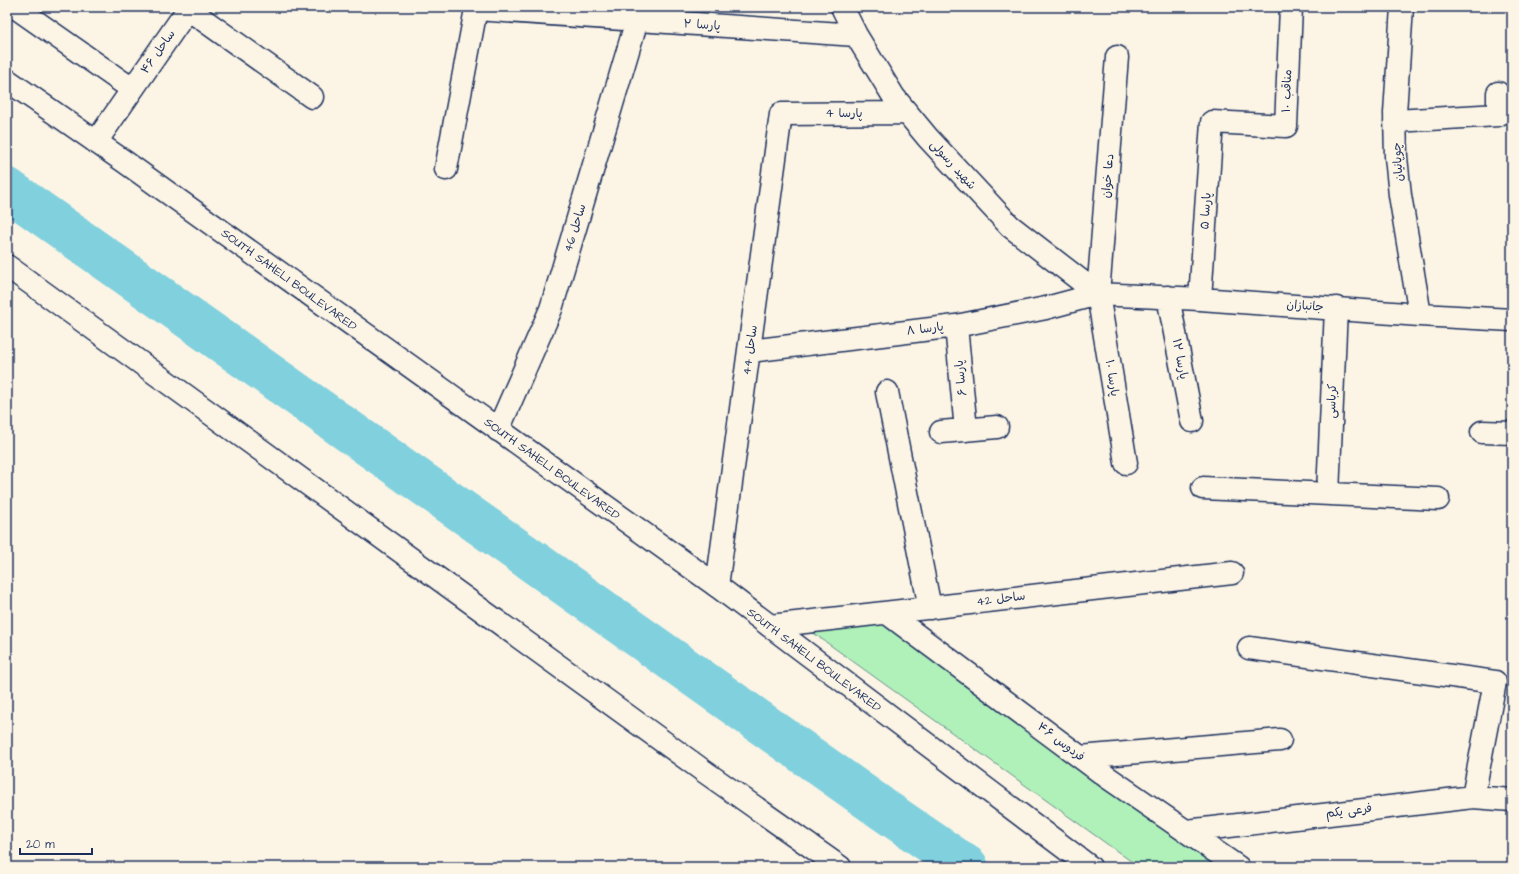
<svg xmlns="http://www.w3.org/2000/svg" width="1519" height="874" viewBox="0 0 1519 874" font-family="'Architects Daughter','Playpen Sans Arabic',sans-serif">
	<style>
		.green { fill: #b0f1ba; stroke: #66908c }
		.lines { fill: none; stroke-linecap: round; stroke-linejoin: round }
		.river { stroke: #81d0de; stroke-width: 43 }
		.minor-casing { stroke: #1b2f5e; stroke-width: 25 }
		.major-casing { stroke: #1b2f5e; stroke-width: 25 }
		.minor { stroke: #fcf5e5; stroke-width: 22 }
		.major { stroke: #fcf5e5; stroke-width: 22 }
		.labels { text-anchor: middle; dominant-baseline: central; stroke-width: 3; stroke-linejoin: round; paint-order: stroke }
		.street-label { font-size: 12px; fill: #1b2f5e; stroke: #fcf5e5 }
	</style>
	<rect width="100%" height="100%" fill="#fcf5e5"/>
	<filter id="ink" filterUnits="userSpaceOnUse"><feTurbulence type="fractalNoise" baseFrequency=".025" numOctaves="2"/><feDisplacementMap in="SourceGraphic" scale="8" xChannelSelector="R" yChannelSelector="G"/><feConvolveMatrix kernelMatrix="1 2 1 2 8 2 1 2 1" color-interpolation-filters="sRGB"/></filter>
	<g filter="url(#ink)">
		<!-- green -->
		<path class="green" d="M880 621 1223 867H1139L812 632Z"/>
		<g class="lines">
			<!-- river -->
			<path class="river" d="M7 189 884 810 967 867"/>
			<defs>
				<path id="minor" d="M15 7 132 89
					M842 7 856 35 894 97 928 138 1010 226 1098 294
					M1402 7 1395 113 1396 157 1400 195 1420 315
					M1117 57 1098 294 1126 463
					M1395 121 1498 115V93
					M96 142 188 9 312 97
					M446 169 476 9 856 35
					M1168 297 1192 421
					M1200 299 1212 122 1286 126 1291 7
					M956 326 966 430
					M750 351 956 326 1046 308 1098 294 1200 299 1420 315 1512 320
					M887 392 930 608
					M498 430 551 309 637 20
					M941 432 997 427
					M1482 432 1512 433
					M1203 488 1438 499
					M1328 494 1336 308
					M717 586 781 114 907 113
					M887 613 1107 777 1238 867
					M770 626 1232 573
					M1249 648 1495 682 1473 797
					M1080 757 1280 740
					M1187 831 1473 797 1512 800"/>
				<path id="major" d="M7 80 125 162 717 586 1090 867
					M7 266 705 772 840 867"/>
			</defs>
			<!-- minor casing -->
			<use href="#minor" class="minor-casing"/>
			<!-- major casing -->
			<use href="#major" class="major-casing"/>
			<!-- minor -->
			<use href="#minor" class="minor"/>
			<!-- major -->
			<use href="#major" class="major"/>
		</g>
	</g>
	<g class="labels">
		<!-- street labels -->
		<g class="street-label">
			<text transform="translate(702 25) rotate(4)">پارسا ۲</text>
			<text transform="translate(158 52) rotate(-55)">ساحل ۴۶</text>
			<text transform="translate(1287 91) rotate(-88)">مناقب ۱۰</text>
			<text x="844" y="113">پارسا 4</text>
			<text transform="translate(1398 162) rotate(-94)">چوپانیان</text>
			<text transform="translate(953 165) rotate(48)">شهید رسولی</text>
			<text transform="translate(1108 176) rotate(-85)">دعا خوان</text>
			<text transform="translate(1206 211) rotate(-86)">پارسا ۵</text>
			<text transform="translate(575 228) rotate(-73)">ساحل 46</text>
			<text transform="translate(289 280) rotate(36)">SOUTH SAHELI BOULEVARED</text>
			<text transform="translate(1305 306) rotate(4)">جانبازان</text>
			<text transform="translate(925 329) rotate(-7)">پارسا ۸</text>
			<text transform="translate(750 350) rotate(-82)">ساحل 44</text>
			<text transform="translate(1180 359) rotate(79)">پارسا ۱۲</text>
			<text transform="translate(961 378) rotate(-96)">پارسا ۶</text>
			<text transform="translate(1112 378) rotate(81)">پارسا ۱۰</text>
			<text transform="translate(1332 401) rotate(-88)">کرباسی</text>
			<text transform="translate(552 469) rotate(36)">SOUTH SAHELI BOULEVARED</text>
			<text transform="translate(1001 599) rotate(-7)">ساحل 42</text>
			<text transform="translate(814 660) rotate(37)">SOUTH SAHELI BOULEVARED</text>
			<text transform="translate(1061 742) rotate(37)">فردوس ۴۶</text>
			<text transform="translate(1349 811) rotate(-7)">فرعی یکم</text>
		</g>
	</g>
	<!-- margin -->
	<rect width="1519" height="874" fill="none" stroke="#fcf5e5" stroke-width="24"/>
	<rect x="12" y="12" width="1495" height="850" fill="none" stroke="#1b2f5e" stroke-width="1.5" filter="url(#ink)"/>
	<!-- scale -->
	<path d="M20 848v6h72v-6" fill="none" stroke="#1b2f5e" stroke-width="2"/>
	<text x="26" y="848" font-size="12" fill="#1b2f5e" stroke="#fcf5e5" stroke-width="3" paint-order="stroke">20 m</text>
</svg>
